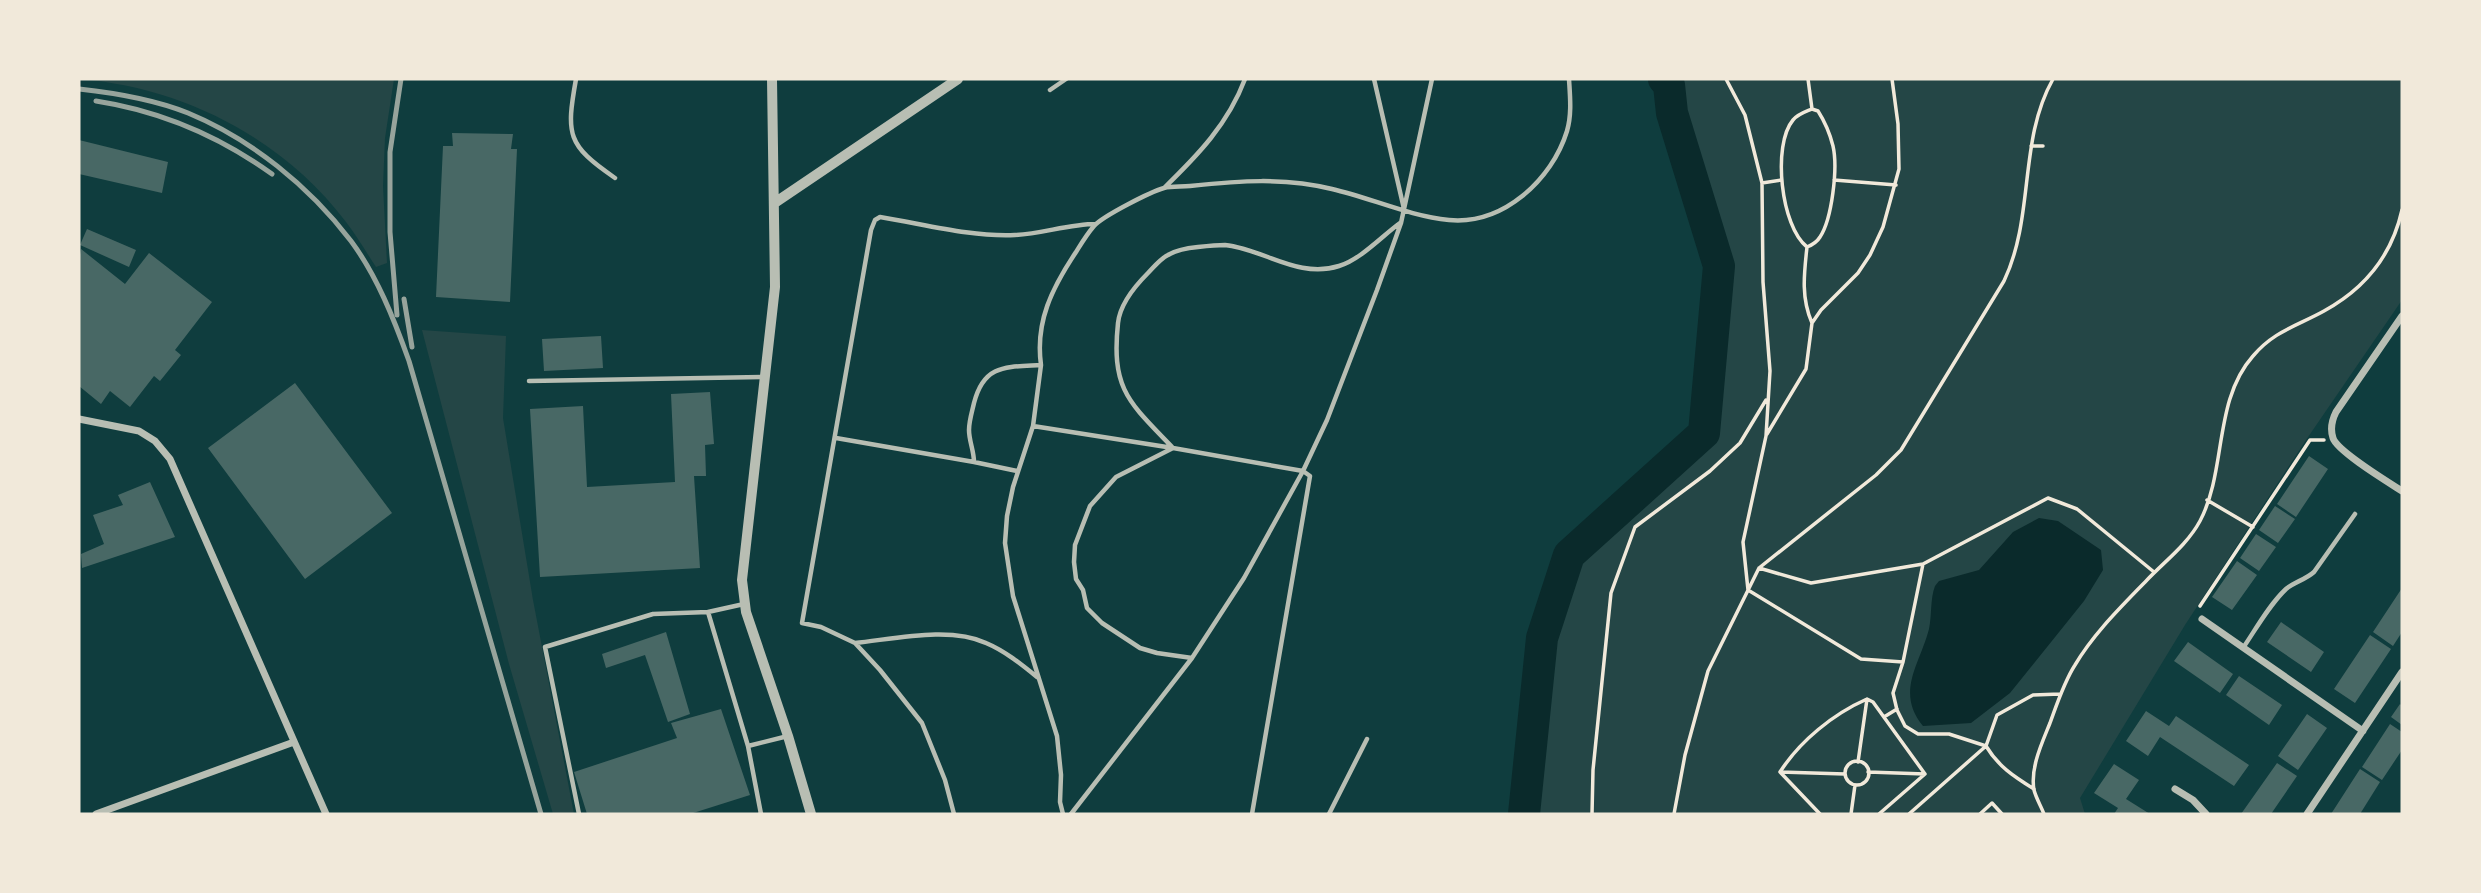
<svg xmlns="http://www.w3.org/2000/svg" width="2481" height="893" viewBox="0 0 2481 893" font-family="'DejaVu Sans',sans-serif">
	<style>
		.green { fill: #244646 }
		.water { fill: #0a2a2b }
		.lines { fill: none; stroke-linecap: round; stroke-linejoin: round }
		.river { stroke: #0a2a2b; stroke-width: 32 }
		.building { fill: #486865 }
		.path { stroke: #f1e9da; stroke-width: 3.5 }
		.service { stroke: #b8beb3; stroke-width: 4.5 }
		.minor { stroke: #b8beb3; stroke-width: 7 }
		.tertiary { stroke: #b8beb3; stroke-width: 10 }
		.rail { stroke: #97a49c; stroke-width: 5 }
	</style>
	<rect width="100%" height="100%" fill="#0f3d3e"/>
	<!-- green -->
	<path class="green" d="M79 79H394L385 138 383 186 387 263 376 267C366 252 357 236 346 222 283 138 182 87 79 79Z
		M1671 79H2402V300L2306 440 2185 625 2080 798 2085 814H1528L1545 638 1572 556 1706 435 1723 265 1675 112 1674 82Z
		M422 330 506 336 503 418 533 600 574 814H553L509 664Z"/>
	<!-- water -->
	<path class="water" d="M2039 518 2058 521 2101 550 2103 570 2084 601 2010 693 1971 723 1923 726C1895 692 1920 664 1929 629 1932 615 1930 599 1935 586L1939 581 1979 570 2013 532Z"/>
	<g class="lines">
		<!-- river -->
		<path class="river" d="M1524 814 1542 638 1569 555 1704 433 1719 266 1672 113 1669 85 1664 79"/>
	</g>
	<!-- building -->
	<path class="building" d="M452 133 513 134 511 149H517L510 302 436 297 443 146H453Z
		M79 140 168 162 162 193 79 174Z
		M87 229 136 250 129 267 80 245Z
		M81 249 125 284 149 253 212 302 175 350 181 355 160 381 154 376 130 407 110 391 101 404 79 386V260Z
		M601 336 603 368 544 371 542 339Z
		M295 383 392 513 305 579 208 448Z
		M710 392 714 444 705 445 706 476H694L700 568 540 577 530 409 583 406 587 487 675 482 671 394Z
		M2309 456 2328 469 2296 517 2277 504Z
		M150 482 175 537 82 568 81 554 104 544 93 515 123 505 118 495Z
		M2275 506 2295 519 2278 543 2259 530Z
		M2256 534 2276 547 2259 571 2240 558Z
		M2237 561 2257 575 2232 610 2212 597Z
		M2402 588V632L2393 646 2373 632Z
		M2281 622 2324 652 2311 672 2267 642Z
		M666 632 690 714 668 722 645 655 606 668 602 654Z
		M2370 635 2391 649 2355 703 2334 689Z
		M2188 642 2233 674 2220 693 2174 661Z
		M2239 676 2282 705 2269 725 2226 695Z
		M2400 704 2402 706V725L2391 717Z
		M721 709 750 795 690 814H587L574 772 677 738 671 723Z
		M2146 711 2169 726 2176 716 2249 765 2234 786 2160 737 2148 756 2126 741Z
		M2307 714 2327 728 2298 770 2278 756Z
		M2390 724 2402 732V750L2382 780 2362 767Z
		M2277 763 2297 776 2271 814H2241Z
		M2114 764 2139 780 2126 799 2150 814H2114L2118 808 2094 793Z
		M2360 769 2380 782 2360 814H2331Z"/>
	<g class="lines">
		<!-- path -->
		<path class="path" d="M1726 79 1745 115 1762 183 1763 282 1770 371 1766 436 1743 542 1748 590 1861 659 1903 662
			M1808 79 1812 109
			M1812 109 1818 111C1825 122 1830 134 1833 146 1838 168 1832 219 1820 237 1817 242 1812 245 1807 247 1781 227 1772 145 1793 120 1798 114 1805 112 1812 109Z
			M2031 146H2043
			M1834 180 1896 185
			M1762 183 1781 180
			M1807 247C1804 274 1801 298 1812 323
			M1767 434 1806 369 1812 323 1821 310 1858 273 1870 255 1883 227 1899 169 1898 124 1892 79
			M2207 500 2253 527
			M1923 564 1903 662 1893 693 1897 710 1905 726 1918 734H1949L1986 746C1998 766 2013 776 2034 789
			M1759 568 1811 583 1923 564 2048 498 2077 509 2154 572
			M2200 606 2310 440H2324
			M1884 717 1897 709
			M1845 773a12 12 0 1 1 24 0a12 12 0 1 1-24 0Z
			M1858 762 1867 699
			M1780 772C1800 741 1833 714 1867 699L1873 702 1925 774 1879 814
			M1780 772 1845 774
			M1780 772 1820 814
			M1868 772 1925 774
			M1592 814 1593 770 1611 593 1635 527 1710 471 1740 443 1766 400
			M1674 814 1685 755 1708 671 1759 568 1876 475 1901 450 2004 281C2035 216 2018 141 2053 79
			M1851 814 1855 785
			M1909 814 1986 746 1997 715 2033 695 2060 694
			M1980 814 1992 803 2002 814
			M2044 814C2041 806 2036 798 2034 790 2030 768 2042 743 2050 723 2057 704 2064 682 2075 665 2094 633 2121 607 2147 580 2165 561 2187 545 2200 521 2227 470 2213 401 2253 356 2274 331 2297 326 2324 311 2364 289 2392 255 2402 210"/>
		<!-- service -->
		<path class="service" d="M576 79C566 135 567 145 615 178
			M1374 79 1404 209
			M1050 90 1066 79
			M1164 188C1198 155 1228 124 1245 79
			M1041 365C1035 322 1052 288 1076 252 1081 244 1087 234 1094 226 1103 216 1150 192 1164 188 1172 186 1181 187 1190 186 1238 181 1284 177 1332 189 1371 198 1409 216 1449 220 1503 225 1552 180 1567 131 1572 114 1570 96 1569 79
			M529 381 762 377
			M1033 426 1173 448 1303 471 1310 476 1252 814
			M836 438 974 462
			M1017 471 974 462C974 451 969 441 969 430 969 421 972 412 974 403 984 364 1006 367 1041 365L1033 426 1013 487 1007 516 1005 543 1013 596 1057 736 1061 775 1060 802 1063 814
			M744 604 708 612 748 746 761 814H760
			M855 643C894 639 950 626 986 643 1005 651 1021 664 1037 677
			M2243 648C2256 629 2269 605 2286 589 2294 582 2305 580 2314 572L2355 514
			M1192 658 1157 653 1140 648 1102 623 1087 608 1083 590 1076 579 1074 562 1075 545 1090 506 1116 477 1173 448C1129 402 1111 390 1118 323 1120 304 1135 286 1148 273 1154 267 1160 259 1168 255 1176 250 1188 248 1198 247 1207 246 1216 245 1225 245 1264 249 1298 279 1339 266 1360 260 1382 236 1400 223
			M748 746 788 736
			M579 814 545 647 653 614 708 612
			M954 814 945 780 922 723 880 670 855 643 821 627 802 623 871 230 875 220 880 217C924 224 970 237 1015 235 1042 234 1068 224 1096 224
			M1071 814 1192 658 1244 578 1303 471 1327 420 1377 290 1401 223 1432 79
			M1329 814 1367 739"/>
		<!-- minor -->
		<path class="minor" d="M2402 316 2336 412C2332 420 2330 429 2333 438 2337 451 2388 482 2402 491
			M79 419 139 431 155 441 170 459 326 814
			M2202 619 2363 731
			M2175 789 2193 800 2206 814
			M96 814 294 742
			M2307 814 2402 672"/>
		<!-- tertiary -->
		<path class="tertiary" d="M772 79 775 287 742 580 746 612 788 736 811 814
			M776 202 958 79"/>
		<!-- rail -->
		<path class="rail" d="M79 89C116 93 153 99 188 113 251 139 309 186 351 241 377 276 394 319 409 361L541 814
			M96 101C161 111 219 136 272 174
			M404 299 412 347
			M397 315 390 232V152L401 79"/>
	</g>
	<!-- border -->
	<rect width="2481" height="893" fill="none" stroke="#f1e9da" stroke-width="161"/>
</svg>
